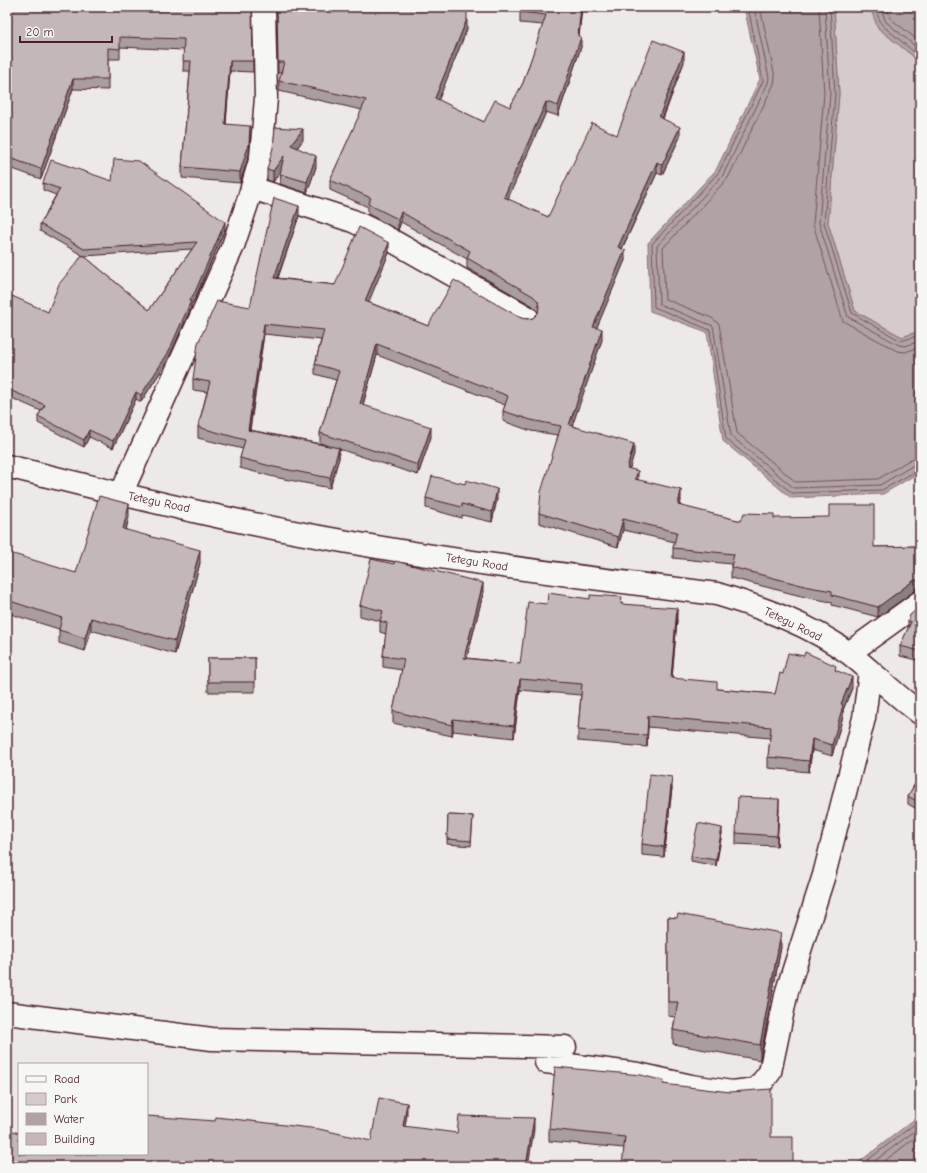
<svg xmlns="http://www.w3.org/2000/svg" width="927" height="1173" viewBox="0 0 927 1173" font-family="'Comic Neue',sans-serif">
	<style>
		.green { fill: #d4cbca; stroke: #8f757a }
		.water { fill: #b1a2a3; stroke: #886e73 }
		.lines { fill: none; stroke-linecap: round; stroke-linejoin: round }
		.shore { stroke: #73535b; stroke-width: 1 }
		.minor-casing { stroke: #4a1f2b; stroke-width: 25 }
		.minor { stroke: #f6f6f2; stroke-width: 22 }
		.wall { fill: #a99d9d; stroke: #4a1f2b; fill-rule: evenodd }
		.shaded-wall { fill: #898080; stroke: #4a1f2b }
		.building { fill: #c4b7b7; stroke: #4a1f2b }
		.labels { text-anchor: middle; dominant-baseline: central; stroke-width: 4; stroke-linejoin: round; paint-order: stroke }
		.street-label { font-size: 12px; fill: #4a1f2b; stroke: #f6f6f2 }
	</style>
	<rect width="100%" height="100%" fill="#ece9e6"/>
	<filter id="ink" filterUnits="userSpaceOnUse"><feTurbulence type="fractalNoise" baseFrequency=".025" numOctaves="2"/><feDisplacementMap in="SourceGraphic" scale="8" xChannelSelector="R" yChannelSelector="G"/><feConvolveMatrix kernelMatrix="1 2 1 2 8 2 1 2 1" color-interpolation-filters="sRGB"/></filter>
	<g filter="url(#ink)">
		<!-- green -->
		<path class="green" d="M834 7H870L878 28 920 62V331L902 337 855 311 828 223 839 94Z"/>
		<!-- water -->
		<path class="water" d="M744 7H834L839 94 828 223 855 311 902 337 920 331V472L883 494 791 498 723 441 707 332 650 311 648 243 716 170 760 79Z
			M870 7H920V62L878 28Z
			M920 1115V1166H854Z"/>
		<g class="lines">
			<!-- shore -->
			<path class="shore" d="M748 7 763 81 719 172 652 244 654 307 710 330 726 439 792 493 882 490 920 469
				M754 7 769 78 768 83 723 175 657 246 659 304 713 326 731 436 794 488 880 485 914 465 920 464
				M760 7 775 77 774 84 728 178 663 248 665 299 712 318 719 324 737 433 796 482 878 479 911 459 920 458
				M819 7 824 94 813 224 843 321 897 351 905 352 920 347
				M825 7 830 94 819 223 848 317 899 345 905 346 920 341
				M830 7 835 94 824 223 852 313 901 341 920 335
				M874 7 882 25 920 57
				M880 7 886 22 920 50
				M886 7 891 19 920 42
				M860 1166 920 1120
				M868 1166 920 1127
				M878 1166 920 1134"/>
			<defs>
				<path id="minor" d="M252 188 353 221 382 235 527 317
					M7 466C109 491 211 517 315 536 448 561 583 577 717 594 763 608 811 625 850 654 874 673 895 695 920 713
					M121 494 233 246 248 201 261 157 266 98 264 7
					M849 653 920 602
					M7 1013 212 1039 565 1047
					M546 1062 638 1074 691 1086 732 1092 757 1089 770 1072 787 991 824 875 864 718 870 671"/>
			</defs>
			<!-- minor casing -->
			<use href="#minor" class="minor-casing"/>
			<!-- minor -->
			<use href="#minor" class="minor"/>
		</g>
		<!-- wall -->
		<path class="wall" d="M7 7H252L253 72 230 71 226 124 250 136 249 155 240 183 182 178V167L190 71H183L184 50 120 47V59H108V90L73 89 41 179 7 167Z
			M277 7 467 29 438 100 484 122 510 107 523 83 543 25 520 23V7H582L579 37 581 47 558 116 546 112 507 199 548 217 617 135 684 62 663 119 680 137 662 175 657 173 622 249 625 260 596 328 602 340 572 425 634 454 629 468 638 480 681 500 680 506 741 521 774 518 874 547 920 546V590L913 592 878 617 832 605V602L809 598 731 578V564L673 558V548L675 542 623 530 618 547 539 523V513L558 435 531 431 503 421V411L505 405 377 355 363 405 431 437 418 475 339 449V458L330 488 274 477 240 468V458L243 449 198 438V427L207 392 193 390V379L250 307 299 216 278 278 335 285 389 253 368 302 428 326 521 318 527 319 533 318 538 313V312L533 306 467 268V259L401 222 398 230 368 214V207L330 190V180L362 110 279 91V81L281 73H278ZM264 334 321 340 315 364V374L336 380 320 433V443L326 445 250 430Z
			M303 140 297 148 316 167 307 193 280 184 281 171 273 182 267 180V169Z
			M43 183 225 229 195 299 191 305V308L168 360 141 402 136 399 113 448 89 437 84 447 38 423V416L41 411 7 396V307L48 312 82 255 40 231V224L56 195 43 190ZM192 249 149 310 84 256Z
			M426 498 497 499 492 522 462 515V518L426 508Z
			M129 517 126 530 200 563 175 654 91 630 85 651 59 643V629L7 613V561L76 573Z
			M483 594 467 658 520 664 547 604H622L677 620 672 678 717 689 775 694 783 674 836 670 852 688 843 710V716L832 756 812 750 809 772 768 768V757L770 738 648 727 647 747 578 741V730L581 695 520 690 514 738 453 731 452 736 393 723V711L402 670 383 667V656L386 634 380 632V621L360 616V605Z
			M920 607V661L900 656V646L908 629V621Z
			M208 658H255V692H208Z
			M920 775V811L908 804V796Z
			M672 788 664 857 642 855V844Z
			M779 809 777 846 736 844V833Z
			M448 815 473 816 471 846 447 844Z
			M722 833 716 866 691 861V856Z
			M668 917 781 947 760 1060 673 1044V1030L675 1017 668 1016Z
			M664 1084 771 1137 624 1148 549 1141V1129Z"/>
		<!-- shaded-wall -->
		<path class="shaded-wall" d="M581 7H582L578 45 581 37V47L558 116V106L578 36Z
			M467 19V29L435 109V98Z
			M684 52V62L659 127V117Z
			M230 61V71L225 134V124Z
			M73 79V89L41 179V169Z
			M546 102V112L504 208V197Z
			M250 126V136L249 155 240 183V172Z
			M680 127V137L662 175V165Z
			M303 129V140L291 156V145Z
			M284 156V166L273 182V171Z
			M316 156V167L307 193V182Z
			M657 162V173L618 257V247Z
			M299 206V216L274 288V278Z
			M401 212V222L398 230V219Z
			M225 222V229L195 299 191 305V308L168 360 141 402V395L189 301Z
			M389 243V253L365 311V301Z
			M625 250V260L593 337V327Z
			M264 324V334L248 440V430Z
			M602 329V340L569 435V425Z
			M377 344V355L360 414V404Z
			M136 392V399L113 448V441Z
			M431 427V437L418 475V465Z
			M89 430V437L84 447V440Z
			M634 444V454L627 478V468Z
			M339 448V458L330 488V478Z
			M638 471V481L635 479Z
			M497 489V499L492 522V512Z
			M681 490V500L678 515V505Z
			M129 504V517L123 541V529Z
			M623 519V530L618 547V537Z
			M200 550V563L175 654V641Z
			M919 579V590L913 592 878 617V607L913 581Z
			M483 583V594L464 669V658Z
			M677 608V620L671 689V678Z
			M91 618V630L85 651V638Z
			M852 677V688L843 710V716L832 756V745L841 704Z
			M520 679V690L514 738V726Z
			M648 716V727L647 747V735Z
			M453 719V731L452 736V725Z
			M812 739V750L809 772V761Z
			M672 777V788L664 857V847Z
			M779 799V809L777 846V836Z
			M722 828V833L716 866V860Z
			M781 933V947L760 1060V1045Z
			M407 1103V1115L403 1138V1126Z
			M534 1118V1130L528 1166H526Z"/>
		<!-- building -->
		<path class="building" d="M7 7H252L253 61H230L225 124 250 126 249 144 240 172 182 167 191 61H183L184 39 120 37V49L108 48V79H73L41 169 7 157Z
			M277 7H467V19L435 98 484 122 495 100 510 107 523 83 546 15 520 12V7H581L578 36 581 37 558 106 546 102 504 197 548 217 592 123 617 135 653 40 684 52 659 117 680 127 662 165 657 162 618 247 625 250 593 327 602 329 569 425 634 444 627 468 638 471 635 479 681 490 678 505 741 521 744 513 774 514V518L829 517V505H874V547L920 546V579L913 581 878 607 832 595V591L809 587 731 567 734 554 673 548 677 532 623 519 618 537 539 513 541 492 561 426 531 420 503 411 508 396 377 344 360 404 431 427 418 465 320 433 339 371 315 364 324 330 264 324 248 430 339 448 330 478 274 467 240 458 245 440 198 427 210 382 193 379 198 343 217 301 250 307 274 198 299 206 274 278 335 285 359 227 389 243 365 301 428 326 454 280 521 318 527 319 533 318 538 313 539 307 538 301 533 296 467 258 470 251 401 212 398 219 368 204 371 198 330 180 366 100 279 81 284 62H278Z
			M275 127 303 129 291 145 316 156 307 182 280 174 284 156 273 171 267 169 273 148Z
			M114 159 139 161 225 222 195 292 189 301H191L168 353 141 395 136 392 113 441 89 430 84 440 38 416 45 405 7 389V307L12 296 48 312 59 284 83 255 149 310 197 242 84 249 40 224 60 189 43 183 51 160 112 181Z
			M432 476 465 484 466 480 497 489 492 512 462 504V507L426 498Z
			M99 496 129 504 123 529 200 550 175 641 91 618 85 638 59 630 62 618 7 600V561L10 553 76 573Z
			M371 559 394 564 395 561 483 583 464 658 520 664 528 602 547 604 548 593 590 599V595L622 597 621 604 677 608 671 678 717 682V689L775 694 780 673 783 674 788 653 804 656 805 652 836 666 835 670 852 677 841 704 843 705 832 745 812 739 809 761 768 757 771 727 648 716 647 735 578 730 582 684 520 679 514 726 453 719 452 725 393 711 404 659 383 656 387 623 380 621 383 611 360 605Z
			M920 607V651L900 646 911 622 908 621 910 615Z
			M208 658H255V682H208Z
			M650 774 672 777 664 847 642 844Z
			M920 775V803L908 796Z
			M738 797 779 799 777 836 736 833Z
			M448 815 473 816 471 841 447 839Z
			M698 823 722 828 716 860 691 856Z
			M678 914 781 933 760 1045 673 1030 678 1002H668V917L677 918Z
			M555 1067 641 1075 664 1081 663 1084 730 1092 771 1089V1137H793V1166H622L625 1137 549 1129Z
			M379 1098 407 1103 403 1126 457 1133 459 1116 534 1118 526 1166H7V1129L19 1133V1154H147V1116L215 1121 216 1117 319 1129 371 1141Z"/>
	</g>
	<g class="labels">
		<!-- street labels -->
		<g class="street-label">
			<text transform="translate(159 502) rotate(12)">Tetegu Road</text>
			<text transform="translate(477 562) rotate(9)">Tetegu Road</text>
			<text transform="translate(793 624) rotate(26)">Tetegu Road</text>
		</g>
	</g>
	<!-- margin -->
	<rect width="927" height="1173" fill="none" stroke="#f6f6f2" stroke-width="24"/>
	<rect x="12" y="12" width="903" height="1149" fill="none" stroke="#4a1f2b" stroke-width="1.5" filter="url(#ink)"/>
	<!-- legend -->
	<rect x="18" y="1063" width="130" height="92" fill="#f6f6f2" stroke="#b1a0a2"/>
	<rect x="26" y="1076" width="20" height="6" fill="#f6f6f2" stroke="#b1a0a2"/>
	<text x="54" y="1083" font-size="12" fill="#4a1f2b">Road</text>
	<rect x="26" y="1093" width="20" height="12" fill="#d4cbca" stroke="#b1a0a2"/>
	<text x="54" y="1103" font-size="12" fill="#4a1f2b">Park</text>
	<rect x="26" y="1113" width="20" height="12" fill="#b1a2a3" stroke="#b1a0a2"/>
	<text x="54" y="1123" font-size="12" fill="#4a1f2b">Water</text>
	<rect x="26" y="1133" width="20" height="12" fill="#c4b7b7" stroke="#b1a0a2"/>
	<text x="54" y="1143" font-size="12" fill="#4a1f2b">Building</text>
	<!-- scale -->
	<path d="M20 36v6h92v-6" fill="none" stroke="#4a1f2b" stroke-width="2"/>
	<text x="26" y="36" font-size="12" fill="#4a1f2b" stroke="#f6f6f2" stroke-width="3" paint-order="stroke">20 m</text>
</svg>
